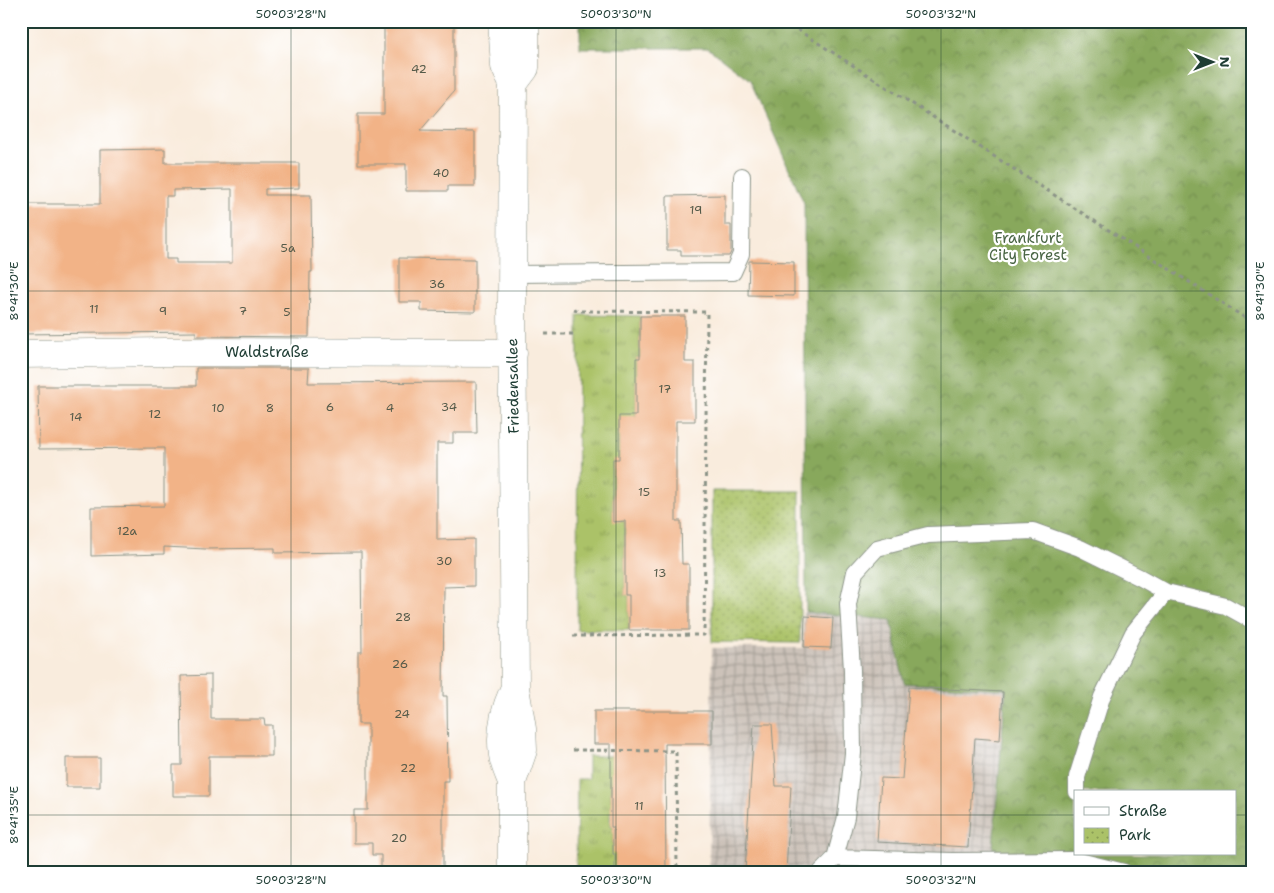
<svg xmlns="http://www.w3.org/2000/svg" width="1274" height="893" viewBox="0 0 1274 893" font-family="'Shantell Sans',sans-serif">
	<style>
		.industrial { fill: url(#industrial-grid) }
		.grass { fill: url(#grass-tufts); stroke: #65804e }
		.forest { fill: url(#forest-crowns); stroke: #547248; fill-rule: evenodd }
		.park { fill: url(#park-dots); stroke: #65804e }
		.building { fill: #f2b387; fill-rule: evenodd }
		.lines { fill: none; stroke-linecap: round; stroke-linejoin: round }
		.lane-casing { stroke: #8c9488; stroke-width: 18 }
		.street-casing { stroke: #8c9488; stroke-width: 29 }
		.path { stroke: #8c9488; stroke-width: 3; stroke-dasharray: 4 4; stroke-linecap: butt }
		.lane { stroke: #fff; stroke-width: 16 }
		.street { stroke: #fff; stroke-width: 28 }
		.ticks { fill: none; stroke: #1f3d34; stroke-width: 1; stroke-opacity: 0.45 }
		.labels { text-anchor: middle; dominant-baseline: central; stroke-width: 4.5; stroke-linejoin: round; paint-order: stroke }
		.number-label { font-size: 12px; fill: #545a49 }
		.park-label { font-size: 15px; fill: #496544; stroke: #fff }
		.street-label { font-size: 15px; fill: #1f3d34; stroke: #fff }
		.neatline { fill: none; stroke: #1f3d34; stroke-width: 2 }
		.ticks-label { font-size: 12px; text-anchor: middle; fill: #1f3d34 }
	</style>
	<defs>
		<pattern id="industrial-grid" width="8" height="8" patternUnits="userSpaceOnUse" patternTransform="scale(1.25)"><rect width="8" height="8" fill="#ccc2b9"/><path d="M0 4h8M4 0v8" fill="none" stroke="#a59f97"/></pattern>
		<pattern id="grass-tufts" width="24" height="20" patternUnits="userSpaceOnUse" patternTransform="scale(1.25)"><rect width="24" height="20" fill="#abc268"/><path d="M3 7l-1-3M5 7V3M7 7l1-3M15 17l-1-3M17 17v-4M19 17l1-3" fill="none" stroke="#8b9f56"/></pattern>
		<pattern id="forest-crowns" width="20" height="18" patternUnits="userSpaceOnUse" patternTransform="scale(1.25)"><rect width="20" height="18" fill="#88a85c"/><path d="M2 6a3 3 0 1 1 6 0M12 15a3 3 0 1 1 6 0" fill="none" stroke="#6f8a4d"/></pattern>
		<pattern id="park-dots" width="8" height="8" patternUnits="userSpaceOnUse" patternTransform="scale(1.25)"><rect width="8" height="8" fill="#abc268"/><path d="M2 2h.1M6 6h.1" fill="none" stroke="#8b9f56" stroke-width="1.8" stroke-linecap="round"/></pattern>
	</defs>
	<rect width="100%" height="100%" fill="#fff"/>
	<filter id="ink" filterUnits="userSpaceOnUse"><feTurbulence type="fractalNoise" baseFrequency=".02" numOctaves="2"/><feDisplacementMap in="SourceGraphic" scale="10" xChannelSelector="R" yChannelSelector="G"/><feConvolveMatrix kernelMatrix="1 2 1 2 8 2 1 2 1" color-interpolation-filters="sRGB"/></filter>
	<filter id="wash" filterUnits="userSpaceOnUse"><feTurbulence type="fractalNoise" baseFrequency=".0096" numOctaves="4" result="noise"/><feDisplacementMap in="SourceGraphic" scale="20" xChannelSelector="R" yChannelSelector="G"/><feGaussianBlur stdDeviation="1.12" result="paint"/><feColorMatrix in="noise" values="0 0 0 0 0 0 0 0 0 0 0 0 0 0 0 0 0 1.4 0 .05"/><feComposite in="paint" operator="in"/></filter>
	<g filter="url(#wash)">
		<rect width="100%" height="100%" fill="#f9ecdd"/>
		<!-- industrial -->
		<path class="industrial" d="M803 612 891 620 905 683 1006 689 991 872H709L712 648H802Z"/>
		<!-- grass -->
		<path class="grass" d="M578 315 640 316V358H636V416L619 417V459L613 460V521H625V595H629V630H577Z
			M588 756H614V783L611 784V801H614V812H610V827H613V853L615 854V872H576L577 779H588Z"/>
		<!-- forest -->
		<path class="forest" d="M580 21H1253V872H991L1006 689 904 683 891 620 806 612 804 203 750 80 708 48H580ZM1075 792H1235V854H1075Z"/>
		<!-- park -->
		<path class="park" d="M712 491H800V643L712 642Z"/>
		<g id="blocks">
			<!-- building -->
			<path class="building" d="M384 21H454V91L420 131 475 132V186H448V191H406V164H358V114H384Z
				M165 149V163H299V188L265 189V195H311L312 272H310L309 337 196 336V332L21 334V204H100V150ZM232 189V263H176V259H166V196H173V190Z
				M725 195V225H731V252L729 256H681V250H667V196Z
				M399 258 475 259V312L421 311V302H399Z
				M749 261 794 262V296L748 295Z
				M640 316H685V362H695V421H676V521H681L682 564H689V630H629V595H625V521L613 522V459H619V416H636V358H640Z
				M196 368H309L308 383 476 382 477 433H453V443H437V540L474 539V586L444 587 443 696H447L448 781H443V872H381V855H372V843H354V810H368V724H358V652H362L361 552 275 553V548L206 549 164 547V554L91 556V507L164 506V448L39 449 38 386H196Z
				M805 616 833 618 831 648 804 647Z
				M211 675V719H264L265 725H272V756H209V796H173V765H182L181 676Z
				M909 687 1003 692 1000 740 975 738 968 847 877 842 881 778 902 779Z
				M594 711H712V744H665L666 872H615V854H613V827H611V744H594Z
				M754 724H772L776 786H791L786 872H745Z
				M66 758H100V787H66Z"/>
		</g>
	</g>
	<g filter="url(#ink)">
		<use href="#blocks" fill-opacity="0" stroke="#8c9488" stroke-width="1"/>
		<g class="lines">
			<defs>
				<path id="lane" d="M513 274 733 272 741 254 742 176
					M1077 792V777L1102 697 1133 633 1166 592 1226 606 1253 621
					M835 858 846 817 853 753 852 670 848 604 855 572 877 548 928 535 1033 531 1080 548 1141 578 1166 592
					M821 872 835 858 952 861 1075 860 1124 872"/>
				<path id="street" d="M502 21 505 66 513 84 512 306 515 688 522 729 523 750 512 782V872
					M513 84 525 68V21
					M21 354 165 352 513 353
					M512 782C509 774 504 764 503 755 500 734 504 712 513 692"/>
			</defs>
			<!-- lane casing -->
			<use href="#lane" class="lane-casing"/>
			<!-- street casing -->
			<use href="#street" class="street-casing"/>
			<!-- path -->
			<path class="path" d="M784 21 1253 323
				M545 334H574
				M573 636 704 635 707 312 580 311 574 309
				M573 750 676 751 677 872"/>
			<!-- lane -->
			<use href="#lane" class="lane"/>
			<!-- street -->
			<use href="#street" class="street"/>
		</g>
	</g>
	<!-- ticks -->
	<path class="ticks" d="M291 21V872M616 21V872M941 21V872M21 291H1253M21 815H1075M1235 815H1253"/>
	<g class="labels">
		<!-- number labels -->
		<g class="number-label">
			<text x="419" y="69">42</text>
			<text x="441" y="173">40</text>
			<text x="696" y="210">19</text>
			<text x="288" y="248">5a</text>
			<text x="437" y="284">36</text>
			<text x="94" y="309">11</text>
			<text x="163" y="311">9</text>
			<text x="243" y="311">7</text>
			<text x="287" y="312">5</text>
			<text x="665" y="389">17</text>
			<text x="330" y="407">6</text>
			<text x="449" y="407">34</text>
			<text x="218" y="408">10</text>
			<text x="270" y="408">8</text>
			<text x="390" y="408">4</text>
			<text x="155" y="414">12</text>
			<text x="76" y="417">14</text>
			<text x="644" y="492">15</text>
			<text x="127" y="531">12a</text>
			<text x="444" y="561">30</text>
			<text x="660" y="573">13</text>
			<text x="403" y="617">28</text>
			<text x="400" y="664">26</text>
			<text x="402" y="714">24</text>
			<text x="408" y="768">22</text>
			<text x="639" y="806">11</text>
			<text x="399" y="838">20</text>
		</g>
		<!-- park labels -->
		<g class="park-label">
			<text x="1028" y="238">Frankfurt<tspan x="1028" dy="17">City Forest</tspan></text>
		</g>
		<!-- street labels -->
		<g class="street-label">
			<text x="267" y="352">Waldstraße</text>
			<text transform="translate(513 386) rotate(-91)">Friedensallee</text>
		</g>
	</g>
	<!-- margin -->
	<rect width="1274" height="893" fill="none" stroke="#fff" stroke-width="55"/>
	<!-- legend -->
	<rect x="1074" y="790" width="162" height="65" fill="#ffffff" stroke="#a5b1ae"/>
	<rect x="1084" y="807" width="25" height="8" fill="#ffffff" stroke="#a5b1ae"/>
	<text x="1119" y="816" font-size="15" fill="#1f3d34">Straße</text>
	<rect x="1084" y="828" width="25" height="15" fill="url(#park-dots)" stroke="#a5b1ae"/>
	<text x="1119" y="840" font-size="15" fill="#1f3d34">Park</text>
	<!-- north arrow -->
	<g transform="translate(1212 62) rotate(90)" stroke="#ffffff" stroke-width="4" paint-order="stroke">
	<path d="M0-4L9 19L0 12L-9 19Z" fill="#1f3d34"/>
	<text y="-8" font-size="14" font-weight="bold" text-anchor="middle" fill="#1f3d34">N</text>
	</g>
	<rect x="28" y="28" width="1218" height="838" class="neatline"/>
	<g class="ticks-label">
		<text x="291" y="18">50°03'28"N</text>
		<text x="616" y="18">50°03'30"N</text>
		<text x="941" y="18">50°03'32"N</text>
		<text transform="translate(1260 291) rotate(-90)" y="4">8°41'30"E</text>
		<text transform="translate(14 291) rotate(-90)" y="4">8°41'30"E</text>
		<text transform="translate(14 815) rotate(-90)" y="4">8°41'35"E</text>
		<text x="291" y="884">50°03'28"N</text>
		<text x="616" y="884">50°03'30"N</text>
		<text x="941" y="884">50°03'32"N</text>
	</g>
</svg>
